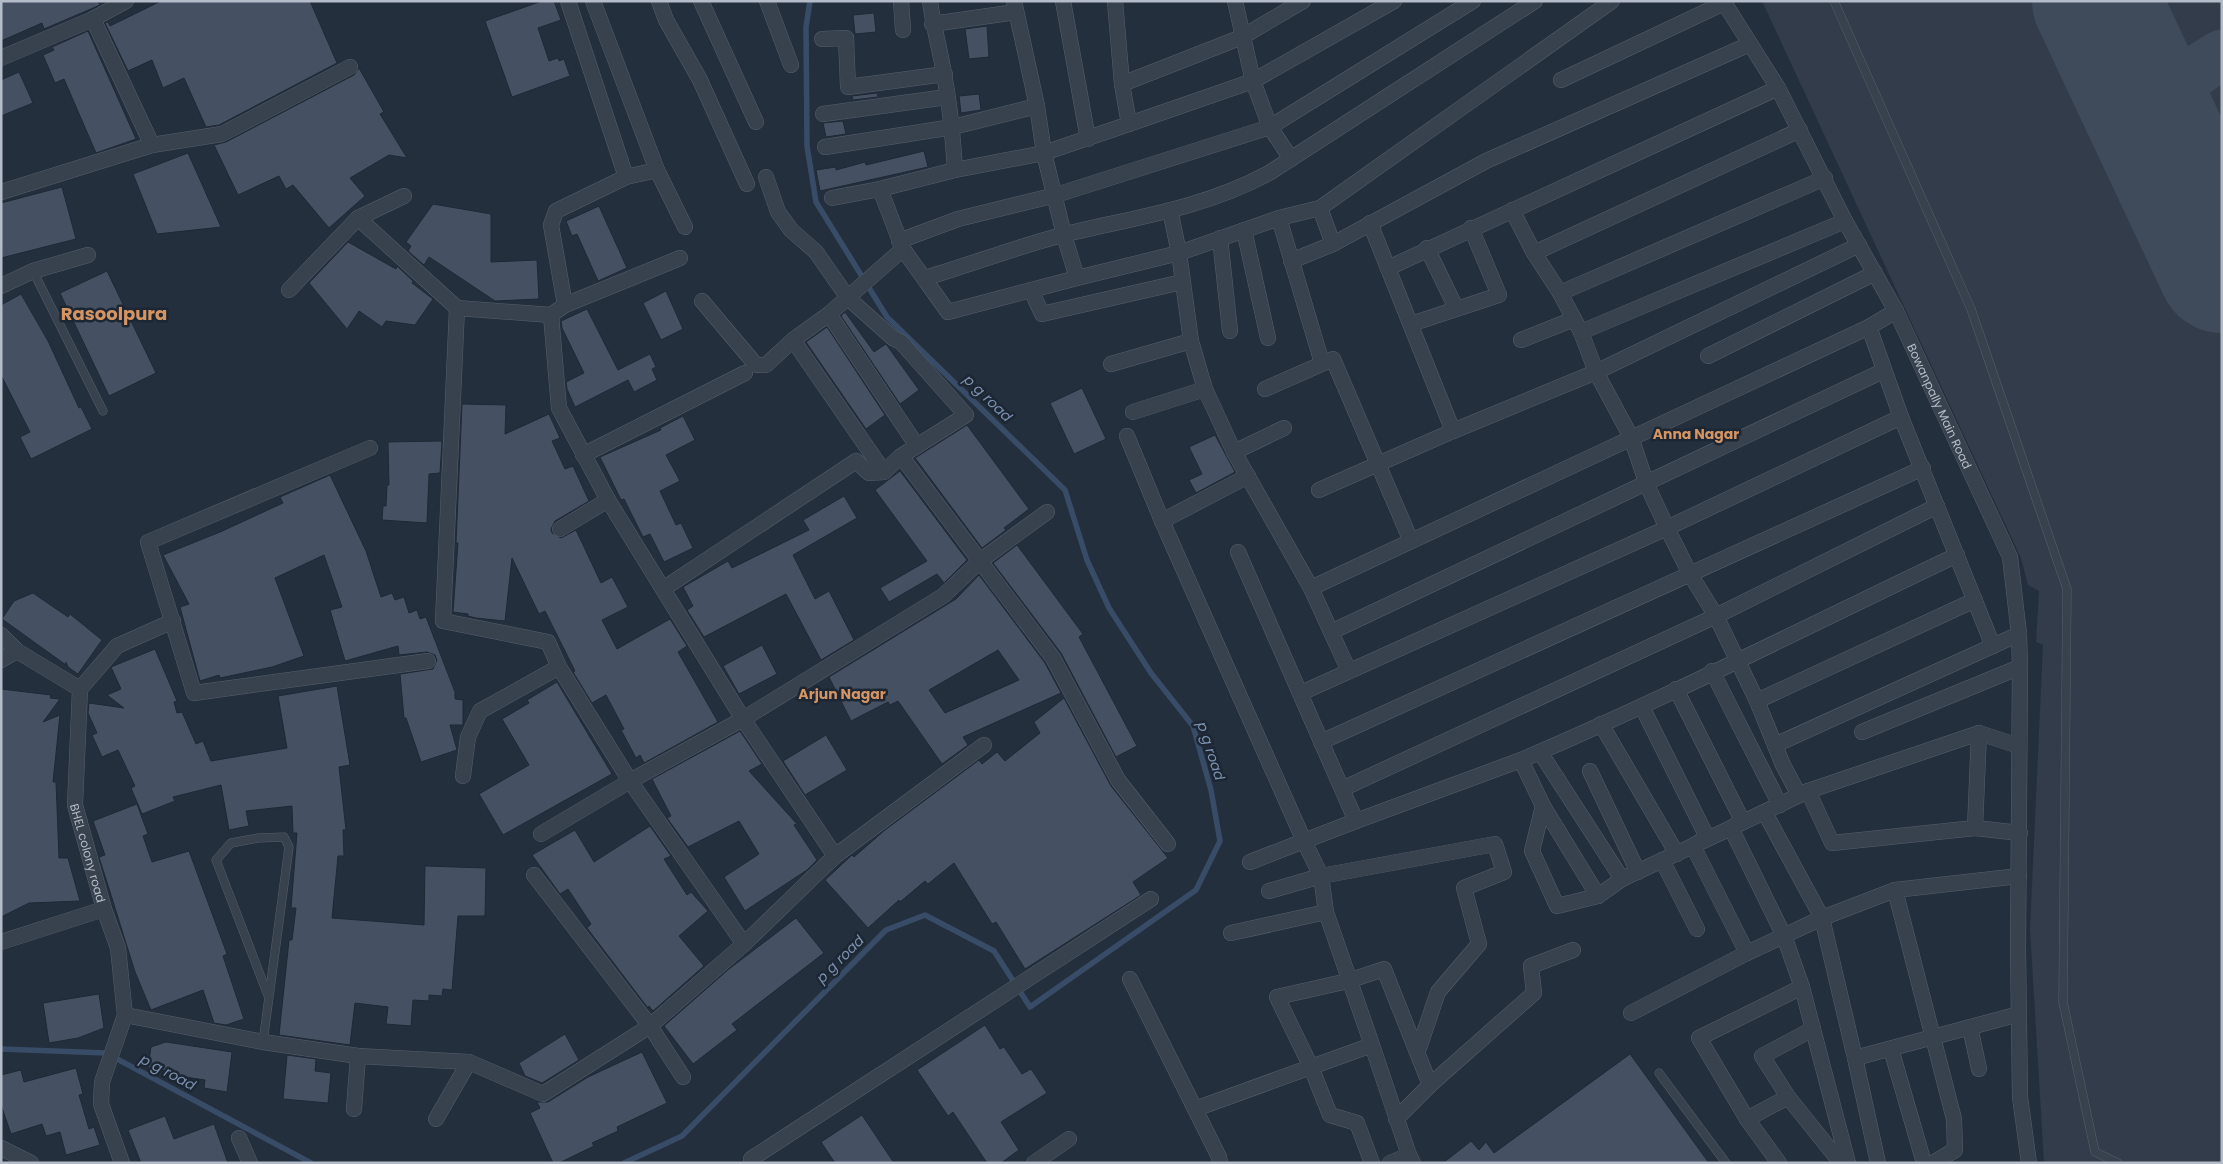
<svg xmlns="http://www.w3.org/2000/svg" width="2223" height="1164" viewBox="0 0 2223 1164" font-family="Poppins,sans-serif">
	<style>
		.airport { fill: #323c4b }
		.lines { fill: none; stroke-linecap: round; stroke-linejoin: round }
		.stream { stroke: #394c67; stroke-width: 5.5 }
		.taxiway { stroke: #3f4a5a; stroke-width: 51 }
		.runway { stroke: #3f4a5a; stroke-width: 128 }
		.building { fill: #455162; stroke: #1f2835; fill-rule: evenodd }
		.lane-casing { stroke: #565f6c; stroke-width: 9 }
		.street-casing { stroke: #565f6c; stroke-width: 16 }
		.lane { stroke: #38414e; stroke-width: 8 }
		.street { stroke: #38414e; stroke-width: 15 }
		.labels { text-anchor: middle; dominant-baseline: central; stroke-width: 5; stroke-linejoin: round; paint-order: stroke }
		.street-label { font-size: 12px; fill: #b4bcc9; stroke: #1d2633 }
		.water-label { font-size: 14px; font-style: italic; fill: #7c92b1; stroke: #1d2633 }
		.neighbourhood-label { font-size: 14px; font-weight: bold; fill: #d59563; stroke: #1d2633 }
		.district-label { font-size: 18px; font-weight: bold; fill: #d59563; stroke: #1d2633 }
	</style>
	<rect width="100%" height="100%" fill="#242f3e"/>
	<!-- airport -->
	<path class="airport" d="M1762 1H2222V1163H2044L2030 929 2043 645 2036 642 2039 591 2028 585 2021 558Z"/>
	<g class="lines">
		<!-- stream -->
		<path class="stream" d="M1 1049 106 1053 311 1163
			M624 1163 682 1136 886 930 925 915 994 951 1030 1007 1196 890 1220 841 1211 790 1193 726 1151 673 1109 608 1087 560 1065 490 887 317 816 202 807 146 806 27 810 1"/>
		<!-- taxiway -->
		<path class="taxiway" d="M2065 1C2069 16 2071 37 2078 50 2095 79 2131 97 2164 88 2180 83 2206 64 2222 55"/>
		<!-- runway -->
		<path class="runway" d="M2096 1 2222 269"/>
	</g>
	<!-- building -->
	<path class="building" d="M1 1H98L100 5 44 29 42 23 1 41Z
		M161 1H310L337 63 219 125 206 127 184 78 163 88 152 60 128 71 105 23 108 22 110 26Z
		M542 1H554L561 20 538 28 549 61 558 58 559 61 564 59 570 76 512 97 485 21Z
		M874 13 876 32 855 34 853 15Z
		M987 26 989 57 969 59 965 29Z
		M88 31 136 139 96 153 64 79 55 83 43 55 54 50 52 47Z
		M359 68 384 112 380 114 407 158 389 155 350 178 365 196 329 228 293 185 286 189 279 176 238 195 214 145 226 142 354 75Z
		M19 72 33 103 1 116V80Z
		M877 93 878 97 853 100 852 96Z
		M979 94 981 110 961 113 959 96Z
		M843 121 846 134 826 137 823 123Z
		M924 151 928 167 820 191 816 170 836 167V170L865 162 866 165Z
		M188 153 221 227 157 234 133 174Z
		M62 187 76 239 1 258V203Z
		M433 204 491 214V262L537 260 539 299 495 301 429 257 424 265 408 251 411 246 406 242Z
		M599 206 627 268 598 281 577 234 572 236 566 221Z
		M348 242 396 269 397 266 413 281 412 283 433 299 415 325 386 321 382 327 359 311 347 329 309 283Z
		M107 271 156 373 109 396 60 293Z
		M666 291 683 329 661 340 643 303Z
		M21 294 48 341 79 408 81 407 92 429 31 459 20 437 30 432 1 375V305Z
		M587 309 618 370 650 354 656 367 652 369 657 380 634 392 628 380 575 407 567 389 566 382 584 373 562 328 561 321Z
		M845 312 874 352 886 344 919 390 900 404 841 316Z
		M827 327 885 415 866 429 806 342Z
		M1082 388 1106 439 1074 454 1050 403Z
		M462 404 506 405 505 434 549 414 560 438 552 441 565 469 573 466 589 501 555 521 551 529 552 533 561 538 576 530 601 583 612 577 628 607 602 620 617 649 670 619 687 646 678 652 718 722 644 763 640 755 636 758 621 730 624 729 606 695 592 703 573 672 575 671 545 611 539 614 512 558 505 621 476 618 468 616V614L453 612 458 543H456Z
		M683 416 695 440 666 455 680 481 660 491 676 525 681 523 693 548 664 562 650 534 643 537 624 499 621 500 600 457 661 430 660 428Z
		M967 425 1029 509 1004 528 1006 530 982 548 915 458Z
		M1215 435 1235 472 1196 493 1189 480 1202 474 1189 447Z
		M442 441 440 473 429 474 427 523 382 520 383 506H386L387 485H389L388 442Z
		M900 471 967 560 944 583 937 574 889 602 880 588 927 561 875 490Z
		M330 475 366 551 381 597 392 593 395 600 404 597 409 613 417 610 420 619 426 617 455 692V699L463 700V725H450L457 750 421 762 406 718H404L400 674 433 669 437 660 435 655 427 652 399 655 398 646 345 661 330 610 342 607 324 555 275 578 304 656 272 667 220 678 219 675 200 681 180 607 189 604 163 555 220 532 283 503 280 497Z
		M844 496 857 518 793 555 815 599 829 591 854 640 821 660 786 594 704 637 687 610 693 606 683 587 728 561 732 568 809 530 803 520Z
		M1017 545 1083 634 1079 637 1137 746 1116 757 1061 653 993 563Z
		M979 575 1045 663 1061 693 963 737 968 745 942 764 898 701 890 705 888 702 851 721 829 677 956 599ZM998 650 1019 680 945 713 929 690Z
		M33 593 68 617 70 614 102 640 78 674 68 667 66 662V665L2 619 14 601Z
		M762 645 777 674 739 694 723 666Z
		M155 649 177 701 174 702 177 713 182 712 196 744 203 741 211 761 287 748 278 696 337 686 350 765 339 767 346 830H343L344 856H338L332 918 424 925 425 866 486 868 485 916H458L452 990 443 989 442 996 429 995V1001L413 1000 411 1026 386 1024 388 1007 355 1003 350 1045 279 1035 289 940H292L296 908H291L297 833H293L292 806 246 811 249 826 229 830 221 785 173 797 175 801 142 814 131 788 135 786 118 750 102 757 92 735 97 733 88 713 89 703 124 708 107 695 121 689 111 667Z
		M557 682 612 774 503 835 479 794 529 765 502 719 529 703 527 700Z
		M1 689 51 695 50 698 60 699 43 722 60 715 53 782H56L59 858H68L80 901 29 903 1 917Z
		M1064 698 1111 786 1168 858 1133 882 1141 895 1025 969 996 922 992 924 954 863 928 884 925 881 900 902 899 900 868 928 825 880 852 855 854 857 885 830 979 760 982 764 997 752 1005 761 1040 733 1034 722Z
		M740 731 762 764 749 771 797 824 794 825 817 860 807 870 745 911 724 877 759 854 739 821 688 847 667 818 671 816 652 779Z
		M826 735 847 770 805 795 783 761Z
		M137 804 148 834 143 836 152 862 189 851 227 954 223 956 244 1019 226 1025 214 1023 203 990 151 1010 135 972 111 895 99 857 105 855 93 821Z
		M650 826 671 856 664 859 687 895 691 892 708 911 679 936 704 966 653 1011 649 1006 648 1008 587 928 591 924 568 889 560 894 532 855 575 830 594 862Z
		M796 918 824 953 732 1024 737 1030 693 1064 664 1026 729 969Z
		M99 994 104 1028 78 1038 49 1043 43 1003Z
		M985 1025 1000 1049 1004 1047 1022 1074 1031 1069 1047 1093 1001 1122 1019 1150 1001 1163H987L953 1112 948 1116 917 1070Z
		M565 1034 579 1060 542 1083 525 1076 519 1063Z
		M166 1042 232 1052 227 1092 204 1088 205 1080 166 1074V1071L148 1068 151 1047Z
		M642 1052 667 1103 617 1127 618 1131 592 1143 594 1146 559 1163H553L530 1113 540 1108 537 1102H548L588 1077Z
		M1630 1054 1709 1163H1443L1471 1141 1479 1150 1486 1142 1494 1153Z
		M287 1055 316 1059 315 1071 331 1073 328 1103 283 1099Z
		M76 1068 83 1094 79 1095 89 1129 94 1127 100 1145 66 1155 60 1132 46 1136 42 1124 11 1134 1 1105V1075L21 1070 24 1082Z
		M862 1115 894 1163H835L821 1142Z
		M165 1116 174 1139 214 1124 228 1163H141L128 1130Z"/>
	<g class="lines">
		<defs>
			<path id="lane" d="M1834 1 1971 309 2067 589 2063 1002 2095 1152 2118 1163
				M33 271 103 411
				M263 1042 289 847 284 837 258 838 231 843 216 860 269 998
				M1659 1073 1726 1163"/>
			<g id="street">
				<path d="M568 1 626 177"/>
				<path d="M593 1 657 170 685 227"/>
				<path d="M659 1 666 20 700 80 747 184"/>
				<path d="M701 1 756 122"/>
				<path d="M767 1 791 65"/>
				<path d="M901 1 903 30"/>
				<path d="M930 1C933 26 940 49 944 74 950 106 953 138 955 170"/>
				<path d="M1063 1 1088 139"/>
				<path d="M1235 1 1253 81 1270 127 1291 159"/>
				<path id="s1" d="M1723 1 1778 88 1845 221 1896 311 2010 557 2019 634 2020 667 2018 949 2020 1097 2029 1163"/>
				<path d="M93 19 152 145 222 134 350 67"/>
				<path d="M932 24 1016 12"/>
				<path d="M822 39 846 38 848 87 945 74"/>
				<path d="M1 58 93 19 126 1"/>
				<path d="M1561 80 1724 3"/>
				<path d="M1122 84 1242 37 1303 1"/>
				<path d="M823 114 947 97"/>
				<path d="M1129 124 1253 81 1394 1"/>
				<path d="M825 147 953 127 1037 106"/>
				<path d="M880 189 903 249 948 312 1077 278 1064 235 1044 153 1129 124 1122 84 1115 1"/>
				<path d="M1 192 152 145"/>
				<path d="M832 198 880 189 955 170 1044 153 1037 106 1014 1"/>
				<path d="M1170 210 1179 253 1191 341 1205 389"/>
				<path d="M358 218 404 196"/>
				<path d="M1279 218 1320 208"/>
				<path d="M1370 223 1453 431"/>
				<path d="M1244 230 1268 338"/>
				<path d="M1220 238 1230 331"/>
				<path d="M899 241 958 219 1056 195 1270 127 1473 1"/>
				<path d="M1333 244 1320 208 1612 1"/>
				<path d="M1859 245 1596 372 1631 437 1647 485 1667 528 1690 574 1716 616 1757 701 1783 765 1799 795 1808 791 1832 843 1975 828 1979 733"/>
				<path d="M1427 248 1456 308"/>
				<path d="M1534 253 1800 130"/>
				<path d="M1291 261 1333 244 1486 161 1750 44"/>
				<path d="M1388 268 1778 88"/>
				<path d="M925 278C972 264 1019 246 1066 234 1137 217 1204 208 1269 173L1535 1"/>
				<path d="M1077 278 1179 253 1279 218 1322 363"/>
				<path d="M1 286 33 271 88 255"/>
				<path d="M289 290 358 218 457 308 551 315 565 305 680 258"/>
				<path d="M1031 290 1042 314 1182 282"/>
				<path d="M1560 293 1825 178"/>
				<path d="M702 301 756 365H766L793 340 829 314 903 249"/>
				<path d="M565 305 551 225 556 211 626 177 657 170"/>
				<path d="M457 308 443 621 548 642 559 667 630 781 744 944"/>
				<path d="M829 314 917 446"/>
				<path d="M1411 324 1499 295 1471 228"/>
				<path d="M1869 327 1901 417 1993 646"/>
				<path d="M1581 332 1845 221"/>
				<path d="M793 340 884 472"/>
				<path d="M1521 340 1574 319"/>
				<path d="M1708 356 1875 273"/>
				<path d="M1111 364 1191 341"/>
				<path d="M1265 389 1333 359 1411 541"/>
				<path d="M1133 412 1205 389 1234 452 1311 588 1331 632 1883 371"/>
				<path d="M1127 436 1162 521 1304 841 1356 821 1238 552"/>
				<path d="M370 448 148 542 194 693 428 661"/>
				<path d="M1234 452 1284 428"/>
				<path d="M583 455 745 373"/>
				<path d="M901 456 1053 658 1118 780 1168 844"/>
				<path d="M1319 490 1453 431 1596 372 1581 332 1560 293 1534 253 1512 210"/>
				<path d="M1162 521 1248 476"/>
				<path d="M560 529 608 500"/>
				<path d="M1311 588 1869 327 1896 311"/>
				<path d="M663 589 856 461 869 473 884 472 901 456 966 415 901 342 893 338 848 298 816 252 791 230 778 212 766 177"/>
				<path d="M1331 632 1349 671"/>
				<path id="s2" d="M1 635 17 651 80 689 75 805 104 909 118 948 125 1015 102 1082 101 1104 122 1163"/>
				<path d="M1 660 17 651"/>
				<path d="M1712 671 1780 805"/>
				<path d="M80 689 117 646 173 621"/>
				<path d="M1676 689 1743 822 1734 826"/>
				<path d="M1301 693 1667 528 1901 417"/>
				<path d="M1757 701 1975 600"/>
				<path d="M1642 707 1707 837 1693 846 1747 953"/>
				<path d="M1601 724 1677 854"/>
				<path d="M1862 732 2020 667"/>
				<path d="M1321 742 1923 468"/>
				<path d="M1775 745 2019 634"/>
				<path d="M1540 752 1622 879"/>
				<path d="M1521 760C1669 697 1812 624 1957 555"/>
				<path d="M1590 771 1638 872"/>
				<path d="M463 776 468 737 480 711 559 667"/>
				<path d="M1342 789 1716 616 1937 506"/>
				<path d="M1543 806 1532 851 1557 906 1598 896"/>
				<path d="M1765 813 1822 918 1855 1058 2019 1014"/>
				<path d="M1356 821 1521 760 1543 806 1598 896 1622 879 1731 828 1784 936 1802 987 1848 1163"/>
				<path d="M1731 828 1808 791 1979 733 2019 746"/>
				<path d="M1975 828 2020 833"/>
				<path d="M541 834 630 781 743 719 608 500 559 408 551 315"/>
				<path d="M835 856 984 745"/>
				<path d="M1662 860 1697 929"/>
				<path d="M1250 862 1304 841 1321 876 1326 912 1372 1045"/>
				<path d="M534 875 650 1026 683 1077"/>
				<path d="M1895 890 1954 1119 1955 1150 1933 1163"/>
				<path d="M1269 891 1321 876 1495 844 1504 872 1464 888 1479 944 1438 992 1418 1051"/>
				<path d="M1231 933 1326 912"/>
				<path d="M1 942 104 909"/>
				<path d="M1130 979 1219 1157 1220 1163"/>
				<path d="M1631 1013 1747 953 1822 918 1895 890 2019 876"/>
				<path d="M125 1015 263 1042 358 1056 469 1062 543 1094 650 1026 744 944 835 856 743 719 943 596 980 561 1047 512"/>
				<path d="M1970 1027 1979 1069"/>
				<path d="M1813 1029 1762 1056 1788 1097 1841 1163"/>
				<path d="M1891 1049 1924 1163"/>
				<path d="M1855 1058 1878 1163"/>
				<path d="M1430 1085 1534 993 1531 966 1573 950"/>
				<path d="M354 1109 358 1056"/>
				<path d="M1195 1109 1311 1067 1277 997 1348 981 1384 969 1430 1085 1396 1119"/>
				<path d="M436 1119 469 1062"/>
				<path d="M1747 1119 1788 1097"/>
				<path d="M239 1138 250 1163"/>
				<path d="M1 1148 31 1163"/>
				<path d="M753 1163 751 1159 1151 899"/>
				<path d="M1034 1163 1069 1139"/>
				<path d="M1372 1163 1357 1123 1330 1115 1311 1067 1372 1045 1409 1155"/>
				<path d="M1390 1163 1409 1155 1413 1163"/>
				<path d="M1779 1163 1747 1119 1699 1038 1802 987"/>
			</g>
		</defs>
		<!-- lane casing -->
		<use href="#lane" class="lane-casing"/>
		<!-- street casing -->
		<use href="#street" class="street-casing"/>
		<!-- lane -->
		<use href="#lane" class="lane"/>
		<!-- street -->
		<use href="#street" class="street"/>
	</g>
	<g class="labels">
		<!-- street labels -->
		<g class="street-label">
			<text stroke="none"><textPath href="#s1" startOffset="460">Bowanpally Main Road</textPath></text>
			<text stroke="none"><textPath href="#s2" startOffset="262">BHEL colony road</textPath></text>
		</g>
		<!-- water labels -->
		<g class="water-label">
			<text transform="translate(988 398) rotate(44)">p g road</text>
			<text transform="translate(1211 751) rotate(72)">p g road</text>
			<text transform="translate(840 959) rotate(-45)">p g road</text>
			<text transform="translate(168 1072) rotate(28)">p g road</text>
		</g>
		<!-- neighbourhood labels -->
		<g class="neighbourhood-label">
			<text x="1696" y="434">Anna Nagar</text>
			<text x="842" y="694">Arjun Nagar</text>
		</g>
		<!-- district labels -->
		<g class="district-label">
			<text x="114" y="313">Rasoolpura</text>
		</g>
	</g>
	<!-- border -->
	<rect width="2223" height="1164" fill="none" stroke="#b4bcc9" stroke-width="5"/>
</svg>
